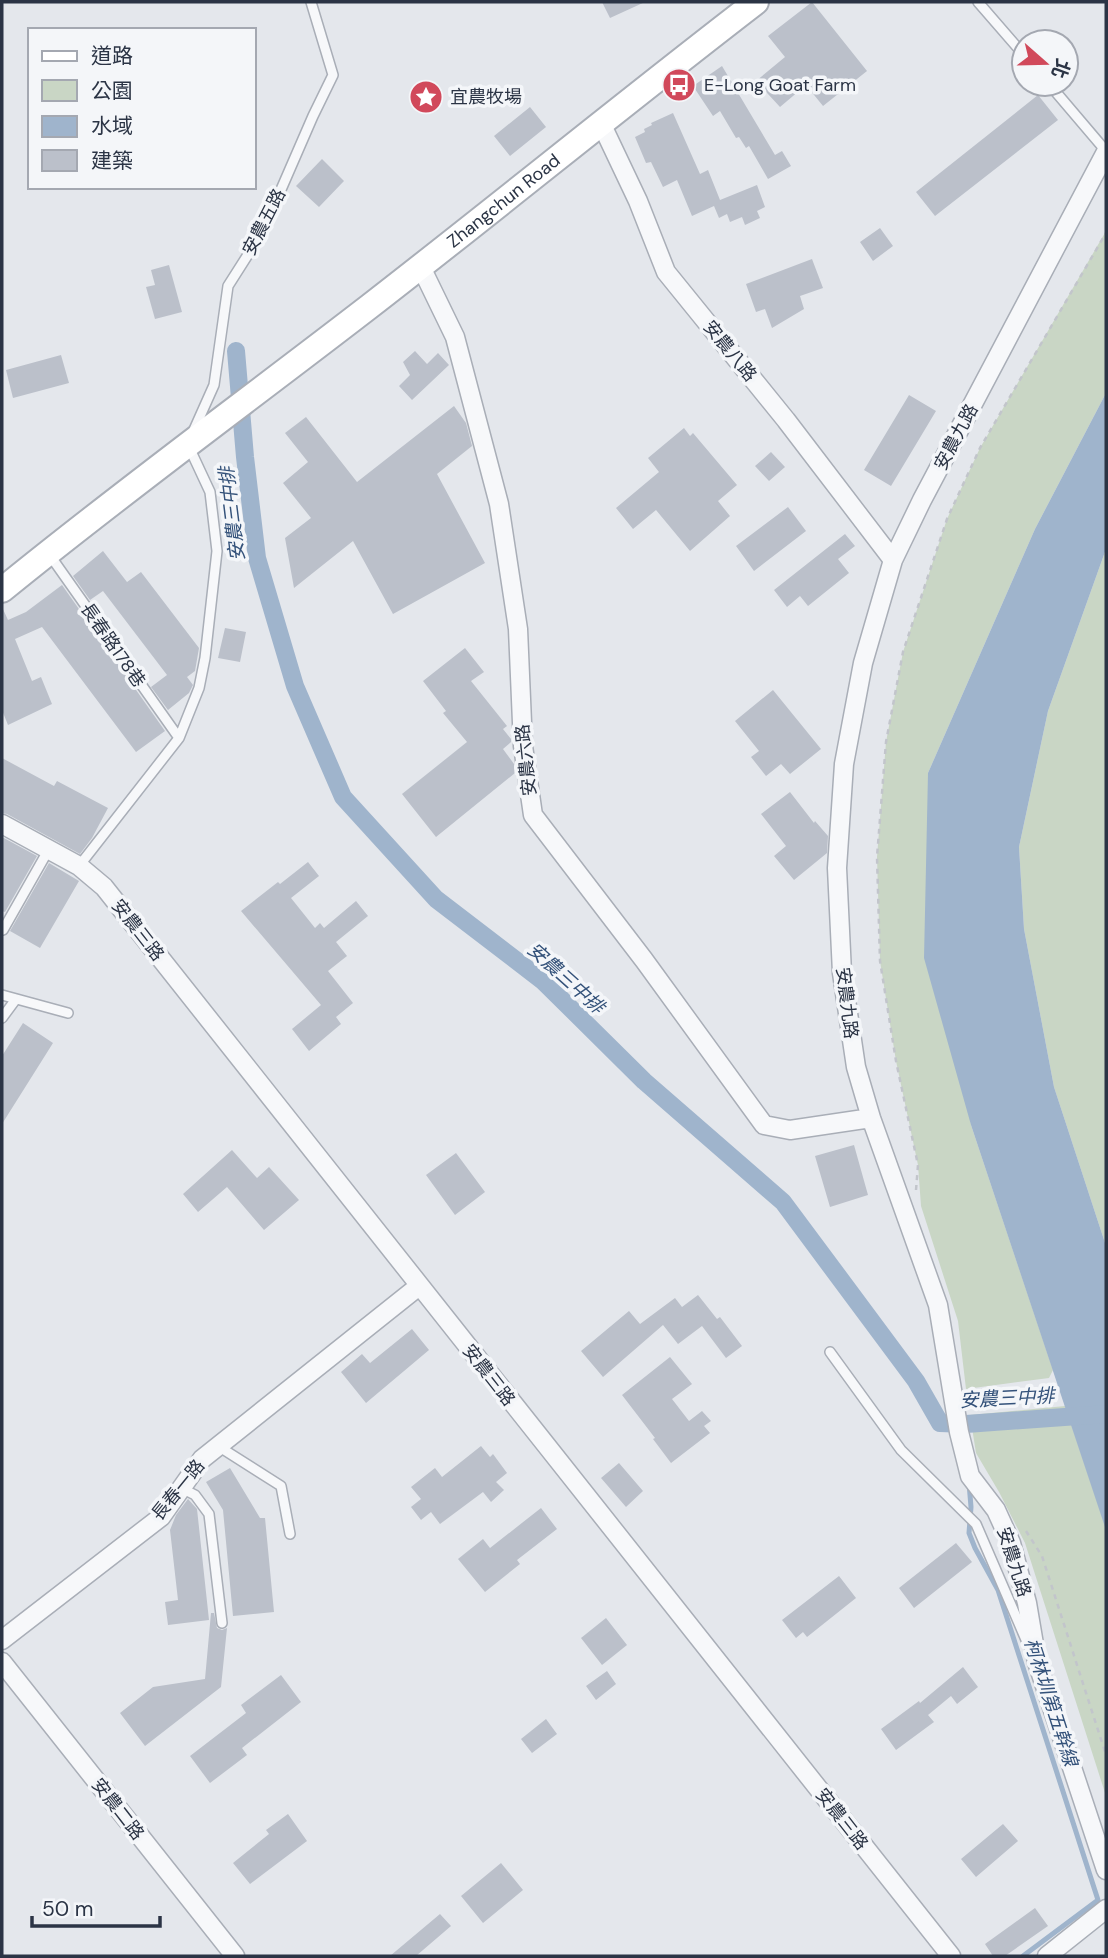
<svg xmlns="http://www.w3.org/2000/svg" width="1108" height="1958" viewBox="0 0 1108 1958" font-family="'DM Sans','Noto Sans TC',sans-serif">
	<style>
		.green { fill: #c9d6c5 }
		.water { fill: #9fb4cc }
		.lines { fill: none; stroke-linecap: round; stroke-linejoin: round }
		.stream { stroke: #9fb4cc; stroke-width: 5 }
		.canal { stroke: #9fb4cc; stroke-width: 18 }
		.building { fill: #bbc0ca }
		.lane-casing { stroke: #a9aeb7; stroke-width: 12 }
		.street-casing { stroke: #a9aeb7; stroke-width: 21 }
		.secondary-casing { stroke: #a9aeb7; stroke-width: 28 }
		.path { stroke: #c2c5cb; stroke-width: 2.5; stroke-dasharray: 5 5; stroke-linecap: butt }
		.lane { stroke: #f7f8fa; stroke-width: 9 }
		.street { stroke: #f7f8fa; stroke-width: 18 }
		.secondary { stroke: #fff; stroke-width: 24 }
		.labels { text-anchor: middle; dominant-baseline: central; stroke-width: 7; stroke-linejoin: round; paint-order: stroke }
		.poi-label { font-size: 18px; fill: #2b3445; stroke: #f4f6f9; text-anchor: start }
		.street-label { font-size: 18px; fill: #2b3445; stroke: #f4f6f9 }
		.water-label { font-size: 19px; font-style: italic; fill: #34527a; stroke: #f4f6f9 }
	</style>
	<rect width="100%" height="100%" fill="#e4e7ec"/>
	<!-- green -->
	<path class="green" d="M1106 231V393L1035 529 928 773 971 1125 1053 1370 1049 1378 966 1389 958 1321 921 1206 918 1165 896 1061 880 961 877 857 886 742 903 652 947 519 980 448Z
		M1106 549V1246L1054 1087 1024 929 1019 847 1048 711Z
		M1065 1406 1106 1528V1796L1025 1543 999 1492 976 1453 970 1415Z"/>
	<!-- water -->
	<path class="water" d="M1106 393V549L1048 711 1019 847 1024 929 1054 1087 1106 1246V1530L971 1125 924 958 928 773 1035 529Z"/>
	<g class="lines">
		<!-- stream -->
		<path class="stream" d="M969 1483 971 1507 969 1533 975 1548 998 1590 1098 1900 1023 1956"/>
		<!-- canal -->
		<path class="canal" d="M236 351 245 457 257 558 295 686 343 797 436 899 543 981 644 1081 783 1202 916 1381 940 1423 966 1424 1106 1414"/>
	</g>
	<!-- building -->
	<path class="building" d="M602 2H645L610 18Z
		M812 2 867 71 823 106 806 85 780 107 756 81 785 57 768 36Z
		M722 66 775 155 782 151 791 166 768 179 749 146 746 148 739 137 736 138 720 111 713 116 693 86Z
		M1038 95 1058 120 935 216 916 192Z
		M530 107 546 127 510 156 494 136Z
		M673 113 700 174 708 170 720 200 757 185 765 207 757 211 760 218 745 225 742 217 730 222 727 214 719 218 714 206 692 216 677 180 663 187 651 162 646 163 635 137 645 132 644 129 652 125 651 123Z
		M322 159 344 181 319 207 296 186Z
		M880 228 893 246 873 261 860 242Z
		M812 259 823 288 800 296 804 309 772 328 765 309 756 312 746 284Z
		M169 265 182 312 155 319 146 287 155 285 151 270Z
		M415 351 427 364 438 353 449 365 412 400 399 386 410 375 403 362Z
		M61 355 69 383 13 398 6 370Z
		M909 395 936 411 891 486 864 470Z
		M454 406 466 423 472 446 437 474 485 563 393 614 353 541 294 588 285 538 311 518 283 483 308 462 285 433 306 417 357 482Z
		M684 428 690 436 693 433 737 485 718 501 730 516 690 551 656 510 633 529 616 508 659 472 648 458Z
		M771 452 785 467 769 481 755 466Z
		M788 507 806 531 754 571 736 546Z
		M845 534 855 546 838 559 849 573 808 606 800 596 787 607 774 590Z
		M103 551 127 582 141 572 199 648 195 671 187 677 193 685 189 693 168 710 151 687 167 675 103 591 90 600 73 576Z
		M62 585 165 731 136 752 42 627 15 639 32 681 41 677 52 704 8 725 2 710V607L8 620 26 612Z
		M225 628 246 632 240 662 218 658Z
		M465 648 484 672 471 681 507 726 503 729 511 739V742L503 749 514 764 515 773 436 837 402 794 467 742 443 713 446 711 423 681Z
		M773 690 821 749 790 774 781 764 766 776 751 757 759 751 735 721Z
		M2 758 54 786 57 781 108 808 92 838 80 854 7 814 2 813Z
		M790 792 814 823 815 821 828 836 827 853 794 880 774 856 786 846 761 814Z
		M2 837 37 856 5 912 2 911Z
		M308 862 319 876 291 898 315 928 320 923 324 928 356 901 368 916 336 942 347 956 328 971 353 1003 336 1017 341 1024 309 1051 292 1029 321 1005 241 911 278 882 280 884Z
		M49 863 79 881 40 948 10 931Z
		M23 1023 53 1043 2 1124V1056Z
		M854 1145 868 1195 830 1207 815 1156Z
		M232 1150 257 1178 269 1167 299 1200 264 1230 227 1187 198 1212 183 1194Z
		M456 1153 485 1192 455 1215 426 1175Z
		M698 1295 717 1319 720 1317 742 1346 726 1358 702 1326 678 1344 663 1325 603 1377 581 1351 629 1311 640 1324 675 1298 682 1307Z
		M412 1329 429 1350 366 1403 341 1372 362 1354 370 1363Z
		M670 1357 692 1384 672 1399 689 1421 702 1411 711 1421 704 1426 710 1433 671 1463 653 1439 655 1438 622 1395Z
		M481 1446 490 1457 493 1454 507 1473 496 1482 504 1490 491 1502 483 1492 440 1524 431 1512 421 1520 411 1507 421 1499 411 1487 435 1468 442 1477Z
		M619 1463 643 1491 626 1507 601 1478Z
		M230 1468 260 1518H265L274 1612 233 1616 223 1510 206 1482Z
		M188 1499 197 1509 209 1620 168 1625 165 1602 178 1600 170 1530 176 1515Z
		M541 1508 557 1529 517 1560 520 1564 485 1592 458 1559 483 1539 490 1548Z
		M956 1543 972 1562 914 1608 899 1588Z
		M839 1576 856 1598 807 1637 803 1632 796 1638 782 1620Z
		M211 1613H214L217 1628 222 1630 227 1628 221 1687 145 1746 120 1713 153 1687 205 1679Z
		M606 1618 627 1645 602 1665 581 1638Z
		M963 1667 978 1687 957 1704 951 1696 928 1715 934 1722 896 1750 881 1729 919 1701 920 1703Z
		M607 1671 616 1684 596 1700 586 1686Z
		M281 1675 301 1702 242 1748 247 1755 210 1783 190 1756 246 1713 241 1705Z
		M546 1719 557 1734 532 1753 521 1739Z
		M288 1814 307 1841 250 1884 233 1863 269 1834 266 1830Z
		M1003 1824 1018 1841 976 1877 961 1859Z
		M501 1863 523 1890 483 1923 461 1896Z
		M1035 1908 1048 1926 1005 1956H993L985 1944Z
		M440 1914 451 1926 416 1956H390Z"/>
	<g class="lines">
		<defs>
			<path id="lane" d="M978 2 1024 55
				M1049 84 1106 151
				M193 432 214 385 228 286 263 231 313 116 333 75 311 2
				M49 554 179 738
				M79 866 179 738 199 688 205 658 217 551 210 492 189 447
				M3 930 49 849
				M2 995 68 1013
				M2 1018 16 999
				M830 1352 901 1450 976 1524 1027 1642
				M218 1446 281 1486 290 1534
				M181 1488 195 1495 209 1514 222 1623"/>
			<path id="street" d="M601 123 638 201 666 272 786 420 893 560
				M1106 152 922 500 893 560 863 663 844 764 837 868 842 973 856 1067 871 1118 938 1305 959 1432 970 1476 996 1510 1011 1543 1027 1603 1037 1662 1106 1870
				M421 267 455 337 499 504 518 629 523 746 533 815 644 960 764 1125 790 1130 871 1118
				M2 824 79 866 104 887 951 1956
				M2 1640 161 1517 202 1459 419 1286
				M2 1662 235 1956
				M1047 1956 1106 1909"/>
			<g id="secondary">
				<path id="s1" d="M2 590C122 492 247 401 370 306 499 206 626 102 756 2"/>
			</g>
		</defs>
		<!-- lane casing -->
		<use href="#lane" class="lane-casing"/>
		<!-- street casing -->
		<use href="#street" class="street-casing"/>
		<!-- secondary casing -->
		<use href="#secondary" class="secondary-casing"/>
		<!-- path -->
		<path class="path" d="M916 1190 918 1165 896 1061 880 961 877 857 886 742 903 652 947 519 980 448 1106 233
			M1026 1531 1042 1556 1106 1755"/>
		<!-- lane -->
		<use href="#lane" class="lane"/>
		<!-- street -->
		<use href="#street" class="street"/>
		<!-- secondary -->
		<use href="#secondary" class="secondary"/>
	</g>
	<!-- icons -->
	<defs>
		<symbol id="bus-disc" viewBox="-11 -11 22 22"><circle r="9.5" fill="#d1495b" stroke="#f4f6f9"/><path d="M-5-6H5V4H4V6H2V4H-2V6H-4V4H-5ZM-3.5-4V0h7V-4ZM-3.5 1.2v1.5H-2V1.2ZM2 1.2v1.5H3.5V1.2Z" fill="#fff"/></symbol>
		<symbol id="sight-disc" viewBox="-11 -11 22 22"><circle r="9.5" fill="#d1495b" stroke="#f4f6f9"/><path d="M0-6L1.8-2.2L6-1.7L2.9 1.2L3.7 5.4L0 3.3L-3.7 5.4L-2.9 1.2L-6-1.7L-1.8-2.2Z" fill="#fff"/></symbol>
	</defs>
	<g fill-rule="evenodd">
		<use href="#bus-disc" x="660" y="66" width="38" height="38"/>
		<use href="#sight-disc" x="407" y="78" width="38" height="38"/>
	</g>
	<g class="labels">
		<!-- poi labels -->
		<g class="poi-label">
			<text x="704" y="85">E-Long Goat Farm</text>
			<text x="450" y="97">宜農牧場</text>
		</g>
		<!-- street labels -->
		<g class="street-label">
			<text stroke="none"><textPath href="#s1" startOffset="635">Zhangchun Road</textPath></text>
			<text transform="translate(264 222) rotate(-63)">安農五路</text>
			<text transform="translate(730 351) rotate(51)">安農八路</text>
			<text transform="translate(956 437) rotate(-62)">安農九路</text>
			<text transform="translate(113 645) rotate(55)">長春路178巷</text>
			<text transform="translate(526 760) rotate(-96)">安農六路</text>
			<text transform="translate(138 930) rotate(52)">安農三路</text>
			<text transform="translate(847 1003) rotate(83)">安農九路</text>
			<text transform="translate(489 1375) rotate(52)">安農三路</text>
			<text transform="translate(178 1490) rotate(-51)">長春一路</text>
			<text transform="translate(1014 1562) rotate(72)">安農九路</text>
			<text transform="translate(118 1809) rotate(52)">安農二路</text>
			<text transform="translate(842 1819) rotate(52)">安農三路</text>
		</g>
		<!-- water labels -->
		<g class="water-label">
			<text transform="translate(232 514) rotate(-97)">安農三中排</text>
			<text transform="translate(566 978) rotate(42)">安農三中排</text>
			<text transform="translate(1007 1398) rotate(-3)">安農三中排</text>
			<text transform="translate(1051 1702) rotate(72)">柯林圳第五幹線</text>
		</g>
	</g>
	<!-- border -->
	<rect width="1108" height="1958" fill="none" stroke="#2b3445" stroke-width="7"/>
	<!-- legend -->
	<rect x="28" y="28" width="228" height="161" fill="#f4f6f9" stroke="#a4a8b1" stroke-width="2"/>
	<rect x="42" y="51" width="35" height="10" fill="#ffffff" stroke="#a4a8b1" stroke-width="2"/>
	<text x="91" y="63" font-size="21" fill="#2b3445">道路</text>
	<rect x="42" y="80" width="35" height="21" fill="#c9d6c5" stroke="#a4a8b1" stroke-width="2"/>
	<text x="91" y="98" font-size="21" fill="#2b3445">公園</text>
	<rect x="42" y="116" width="35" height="21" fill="#9fb4cc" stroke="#a4a8b1" stroke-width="2"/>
	<text x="91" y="133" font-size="21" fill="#2b3445">水域</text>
	<rect x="42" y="150" width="35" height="21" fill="#bbc0ca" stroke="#a4a8b1" stroke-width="2"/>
	<text x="91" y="168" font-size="21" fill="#2b3445">建築</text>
	<!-- north arrow -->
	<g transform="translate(1045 63) rotate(110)"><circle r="33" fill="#f4f6f9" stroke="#a4a8b1" stroke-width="2"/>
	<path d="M0-5L12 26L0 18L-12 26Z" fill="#d1495b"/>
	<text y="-10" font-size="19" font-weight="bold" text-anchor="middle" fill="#2b3445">北</text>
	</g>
	<!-- scale -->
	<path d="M32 1916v10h128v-10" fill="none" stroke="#2b3445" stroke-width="3.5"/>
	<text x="42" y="1916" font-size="21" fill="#2b3445" stroke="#f4f6f9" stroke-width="5" paint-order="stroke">50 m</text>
</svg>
